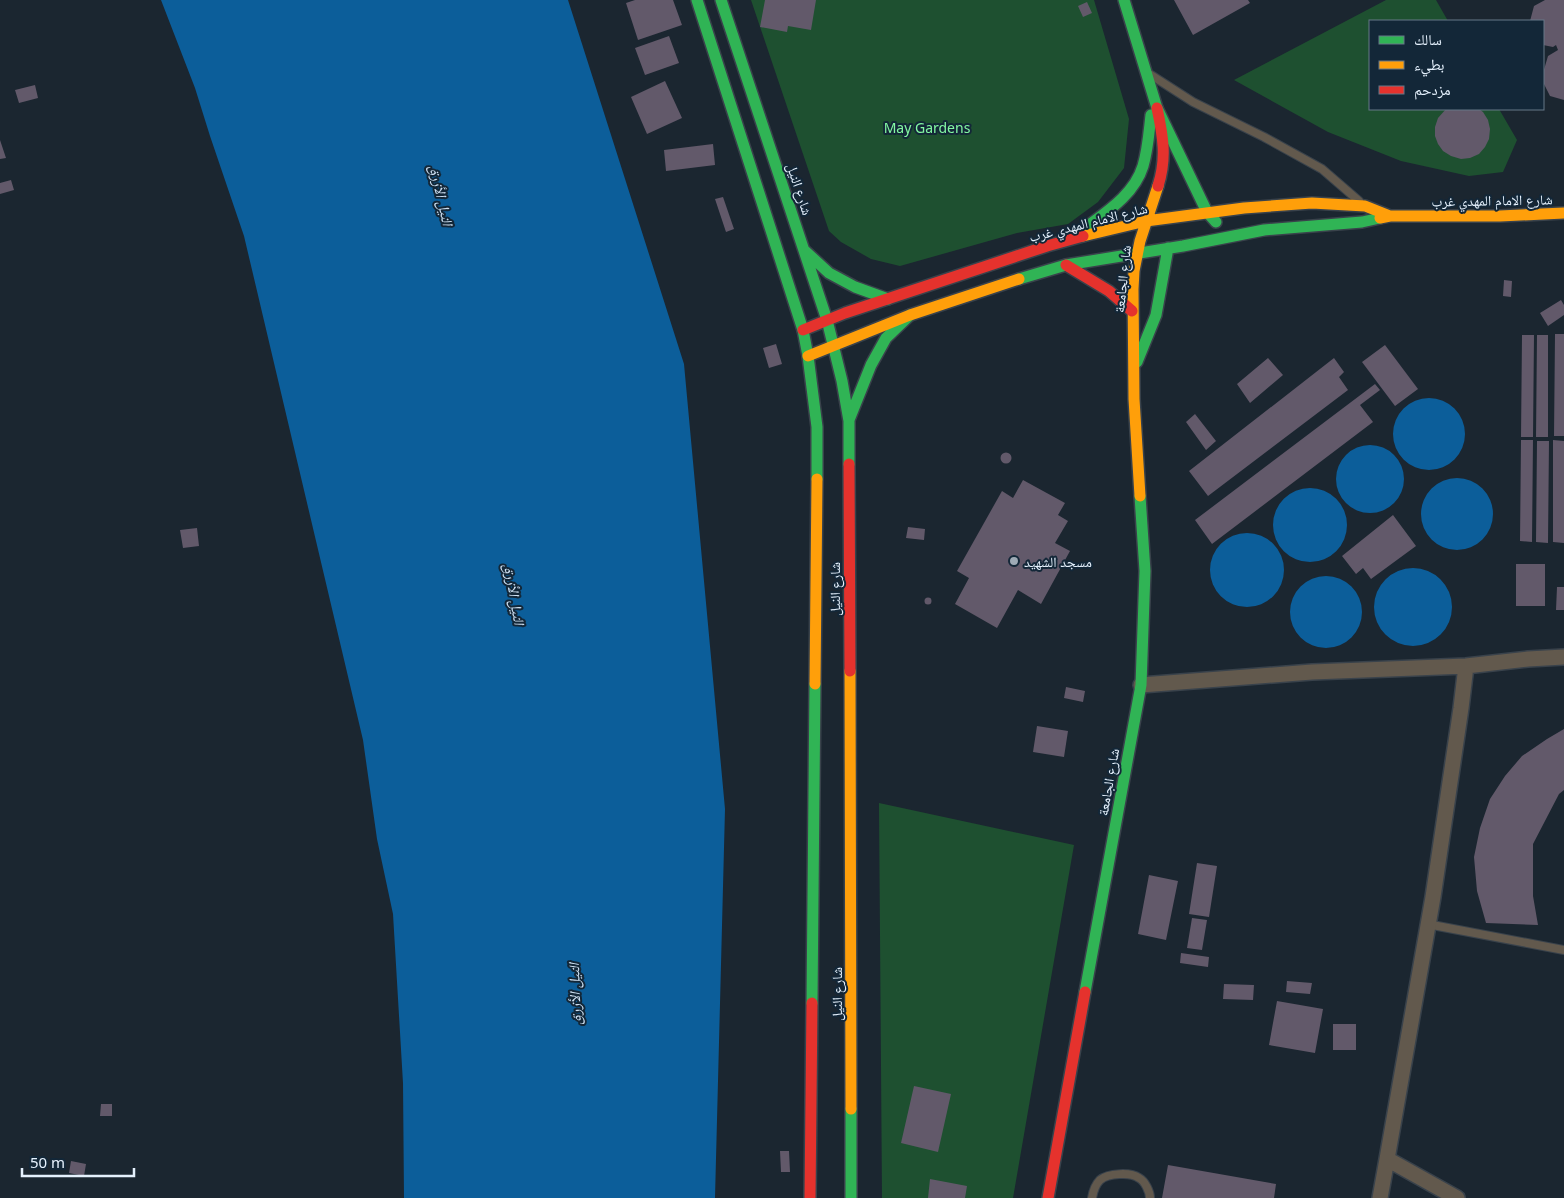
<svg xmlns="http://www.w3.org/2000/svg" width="1564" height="1198" viewBox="0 0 1564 1198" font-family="'Noto Sans','Noto Naskh Arabic',sans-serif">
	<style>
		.green { fill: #1e5030 }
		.water { fill: #0c5e9a }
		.building { fill: #62596a }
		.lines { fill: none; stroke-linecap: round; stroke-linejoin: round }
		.lane-casing { stroke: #39424b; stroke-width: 10 }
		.street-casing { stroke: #39424b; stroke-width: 18 }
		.fast-casing { stroke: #39424b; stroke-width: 14 }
		.slow-casing { stroke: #39424b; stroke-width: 14 }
		.jam-casing { stroke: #39424b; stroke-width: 14 }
		.lane { stroke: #62594d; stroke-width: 8 }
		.street { stroke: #62594d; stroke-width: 15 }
		.fast { stroke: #30b455; stroke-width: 11 }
		.slow { stroke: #ff9f0a; stroke-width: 11 }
		.jam { stroke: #e5322d; stroke-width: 11 }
		.poi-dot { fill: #9eaab5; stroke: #132738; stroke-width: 2 }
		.labels { text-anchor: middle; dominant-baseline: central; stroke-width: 4; stroke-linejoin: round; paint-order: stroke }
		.park-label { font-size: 14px; fill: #83f7a2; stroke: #132738 }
		.street-label { font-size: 14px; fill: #e5f1fd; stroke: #132738 }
		.poi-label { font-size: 14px; fill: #e5f1fd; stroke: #132738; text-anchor: start }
		.water-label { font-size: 15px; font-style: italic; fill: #cddff1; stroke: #132738 }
	</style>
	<rect width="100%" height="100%" fill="#1b2630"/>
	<!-- green -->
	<path class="green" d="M751 0H1094L1129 119 1124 168 1098 202 1068 224 1017 233 900 266 871 259 841 242 829 231Z
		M1386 0H1436L1448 21H1370V109H1499L1517 140 1503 172 1469 176 1401 161 1328 132 1234 80Z
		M879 803 1074 845 1013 1198H882Z"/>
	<!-- water -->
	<path class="water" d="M161 0H568L684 364 725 809 715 1198H404L403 1083 393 914 377 839 363 740 244 236 210 136 195 88Z
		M1393 434a36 36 0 1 1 72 0a36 36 0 1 1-72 0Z
		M1336 479a34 34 0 1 1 68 0a34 34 0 1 1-68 0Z
		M1421 514a36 36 0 1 1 72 0a36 36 0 1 1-72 0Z
		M1273 525a37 37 0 1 1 74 0a37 37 0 1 1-74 0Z
		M1210 570a37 37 0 1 1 74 0a37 37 0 1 1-74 0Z
		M1374 607a39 39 0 1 1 78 0a39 39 0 1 1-78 0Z
		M1290 612a36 36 0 1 1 72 0a36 36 0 1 1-72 0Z"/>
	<!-- building -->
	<path class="building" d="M635 0H673L682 25 638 40 626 3Z
		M765 0H816L811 30 788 26 787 32 760 27Z
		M1174 0H1248L1250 3 1193 35Z
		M1545 0H1564V100L1550 96 1543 82V73L1548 56 1558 50 1556 45 1553 47 1543 45V21H1530L1534 6Z
		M1087 2 1092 13 1083 17 1078 6Z
		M669 36 679 63 645 75 635 48Z
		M665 81 682 118 647 134 631 97Z
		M35 85 38 98 19 103 15 90Z
		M1446 109H1479L1483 112 1488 120 1490 129 1489 139 1485 147 1479 154 1470 158 1461 159 1451 156 1443 151 1438 144 1435 136V127L1438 118Z
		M0 140 6 158 0 159Z
		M713 144 715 165 666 171 664 150Z
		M11 180 14 190 0 194V183Z
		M723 197 734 229 726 232 715 199Z
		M1504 280 1512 281 1511 297 1503 296Z
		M1561 300 1564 305V315L1548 326 1540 313Z
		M1555 334H1564V436H1554Z
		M1522 335H1534L1533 437H1521Z
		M1537 335H1548V437H1536Z
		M776 344 782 364 769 368 763 348Z
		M1385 345 1418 389 1395 406 1362 362Z
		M1268 358 1283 375 1250 403 1237 384Z
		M1334 358 1344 372 1339 377 1348 390 1208 496 1189 471Z
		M1375 384 1380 390 1360 405 1373 422 1212 544 1195 520Z
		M1195 414 1216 441 1206 450 1186 422Z
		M1521 440H1533L1532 542 1520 541Z
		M1553 440 1564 441V543L1553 542Z
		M1537 441H1549L1548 543 1536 542Z
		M1000.5 458a5.5 5.5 0 1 1 11 0a5.5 5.5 0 1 1-11 0Z
		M1023 480 1065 503 1058 515 1068 521 1055 543 1070 551 1041 604 1018 590 997 628 955 604 969 578 957 571 1002 491 1013 498Z
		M1393 515 1416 546 1371 579 1363 568 1356 574 1342 556Z
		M908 527 925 529 924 540 906 538Z
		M197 528 199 546 183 548 180 530Z
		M1516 564H1545V606H1516Z
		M1557 587H1564V610H1556Z
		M924.5 601a3.5 3.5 0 1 1 7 0a3.5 3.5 0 1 1-7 0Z
		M1066 687 1085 691 1083 702 1064 698Z
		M1037 726 1068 731 1064 757 1033 752Z
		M1564 729V790L1559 794 1533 844V896L1538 925 1486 923 1477 891 1474 857 1480 828 1490 799 1505 776 1522 756 1547 739Z
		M1197 863 1217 866 1209 917 1189 914Z
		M1149 875 1178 881 1166 940 1138 934Z
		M1192 918 1207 920 1202 950 1187 948Z
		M1181 953 1209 957 1208 967 1180 963Z
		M1287 981 1312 983 1310 994 1286 992Z
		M1224 984 1254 985 1253 1000 1223 999Z
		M1277 1001 1323 1009 1315 1053 1269 1045Z
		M1333 1024H1356V1050H1333Z
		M914 1086 951 1094 938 1152 901 1143Z
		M101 1104H112V1116H100Z
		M780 1151H789L790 1172H781Z
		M71 1161 86 1164 84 1176 69 1173Z
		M1168 1165 1276 1184 1274 1198H1162Z
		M930 1179 967 1186 965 1198H928Z"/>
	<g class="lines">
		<defs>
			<path id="lane" d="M1151 75 1193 102 1264 137 1322 169 1359 201
				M1427 924 1564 950
				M1092 1198C1093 1192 1096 1184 1100 1180 1108 1173 1131 1172 1139 1178 1145 1181 1150 1192 1150 1198"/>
			<path id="street" d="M1141 685 1312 672 1466 666 1528 659 1564 657
				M1380 1198 1387 1159
				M1457 1198 1387 1159 1433 897 1461 708 1466 666"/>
			<path id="fast" d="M697 0 803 330 808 356 817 427V479
				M721 0 827 320 842 381 849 421V464
				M1124 0 1157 108 1207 212 1216 222
				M1076 235C1101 215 1133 198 1143 166 1148 149 1149 132 1151 115
				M804 250 829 273 855 287 888 299
				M1019 279 1066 265 1183 246 1264 230 1362 222 1380 218
				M1137 362 1156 315 1168 248
				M849 420 871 365 886 338 910 315
				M1085 992 1141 685 1145 571 1140 496
				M812 1003 815 684
				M851 1109V1198"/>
			<path id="slow" d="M1380 218 1390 216H1500L1564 213
				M1083 236 1146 221 1244 208 1312 203 1365 206 1390 216
				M808 356 910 315 1019 279
				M1140 496 1134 399 1133 289 1134 271 1140 241 1158 186
				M850 671 851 1109
				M815 684 817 479"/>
			<path id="jam" d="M1157 108C1163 136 1167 158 1158 186
				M1066 265 1109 291 1132 311
				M803 330 845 313 1047 246 1083 236
				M849 464 850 671
				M810 1198 812 1003
				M1048 1198 1085 992"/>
		</defs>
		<!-- lane casing -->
		<use href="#lane" class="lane-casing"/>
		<!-- street casing -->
		<use href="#street" class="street-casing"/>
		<!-- fast casing -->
		<use href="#fast" class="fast-casing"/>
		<!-- slow casing -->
		<use href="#slow" class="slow-casing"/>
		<!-- jam casing -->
		<use href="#jam" class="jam-casing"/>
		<!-- lane -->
		<use href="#lane" class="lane"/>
		<!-- street -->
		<use href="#street" class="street"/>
		<!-- fast -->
		<use href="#fast" class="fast"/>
		<!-- slow -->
		<use href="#slow" class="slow"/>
		<!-- jam -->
		<use href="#jam" class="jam"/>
	</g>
	<!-- markers -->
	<circle class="poi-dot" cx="1014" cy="561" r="5"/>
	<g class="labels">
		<!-- park labels -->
		<g class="park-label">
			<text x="927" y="127">May Gardens</text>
		</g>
		<!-- street labels -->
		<g class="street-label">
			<text transform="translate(800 189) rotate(72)">شارع النيل</text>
			<text transform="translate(1492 200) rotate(-1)">شارع الامام المهدي غرب</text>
			<text transform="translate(1088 222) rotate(-14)">شارع الامام المهدي غرب</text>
			<text transform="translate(1122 279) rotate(-84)">شارع الجامعة</text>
			<text transform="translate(834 589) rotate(-90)">شارع النيل</text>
			<text transform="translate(1108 782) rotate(-80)">شارع الجامعة</text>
			<text transform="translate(836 994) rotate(-90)">شارع النيل</text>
		</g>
		<!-- poi labels -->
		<g class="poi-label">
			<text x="1024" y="561">مسجد الشهيد</text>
		</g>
		<!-- water labels -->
		<g class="water-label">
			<text transform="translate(442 195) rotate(77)">النيل الأزرق</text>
			<text transform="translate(515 594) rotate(80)">النيل الأزرق</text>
			<text transform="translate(574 994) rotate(-92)">النيل الأزرق</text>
		</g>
	</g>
	<!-- legend -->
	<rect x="1369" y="20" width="175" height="90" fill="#132738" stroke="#677887"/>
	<rect x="1379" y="36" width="25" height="8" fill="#30b455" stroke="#677887"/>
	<text x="1414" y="45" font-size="15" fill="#e5f1fd">سالك</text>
	<rect x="1379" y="61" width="25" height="8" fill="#ff9f0a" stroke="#677887"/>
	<text x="1414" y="70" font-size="15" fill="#e5f1fd">بطيء</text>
	<rect x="1379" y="86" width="25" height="8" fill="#e5322d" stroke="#677887"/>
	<text x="1414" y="95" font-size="15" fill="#e5f1fd">مزدحم</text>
	<!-- scale -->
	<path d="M22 1168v8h112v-8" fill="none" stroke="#e5f1fd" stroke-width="2.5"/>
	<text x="30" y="1168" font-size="15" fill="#e5f1fd" stroke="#132738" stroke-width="4" paint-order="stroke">50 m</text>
</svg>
